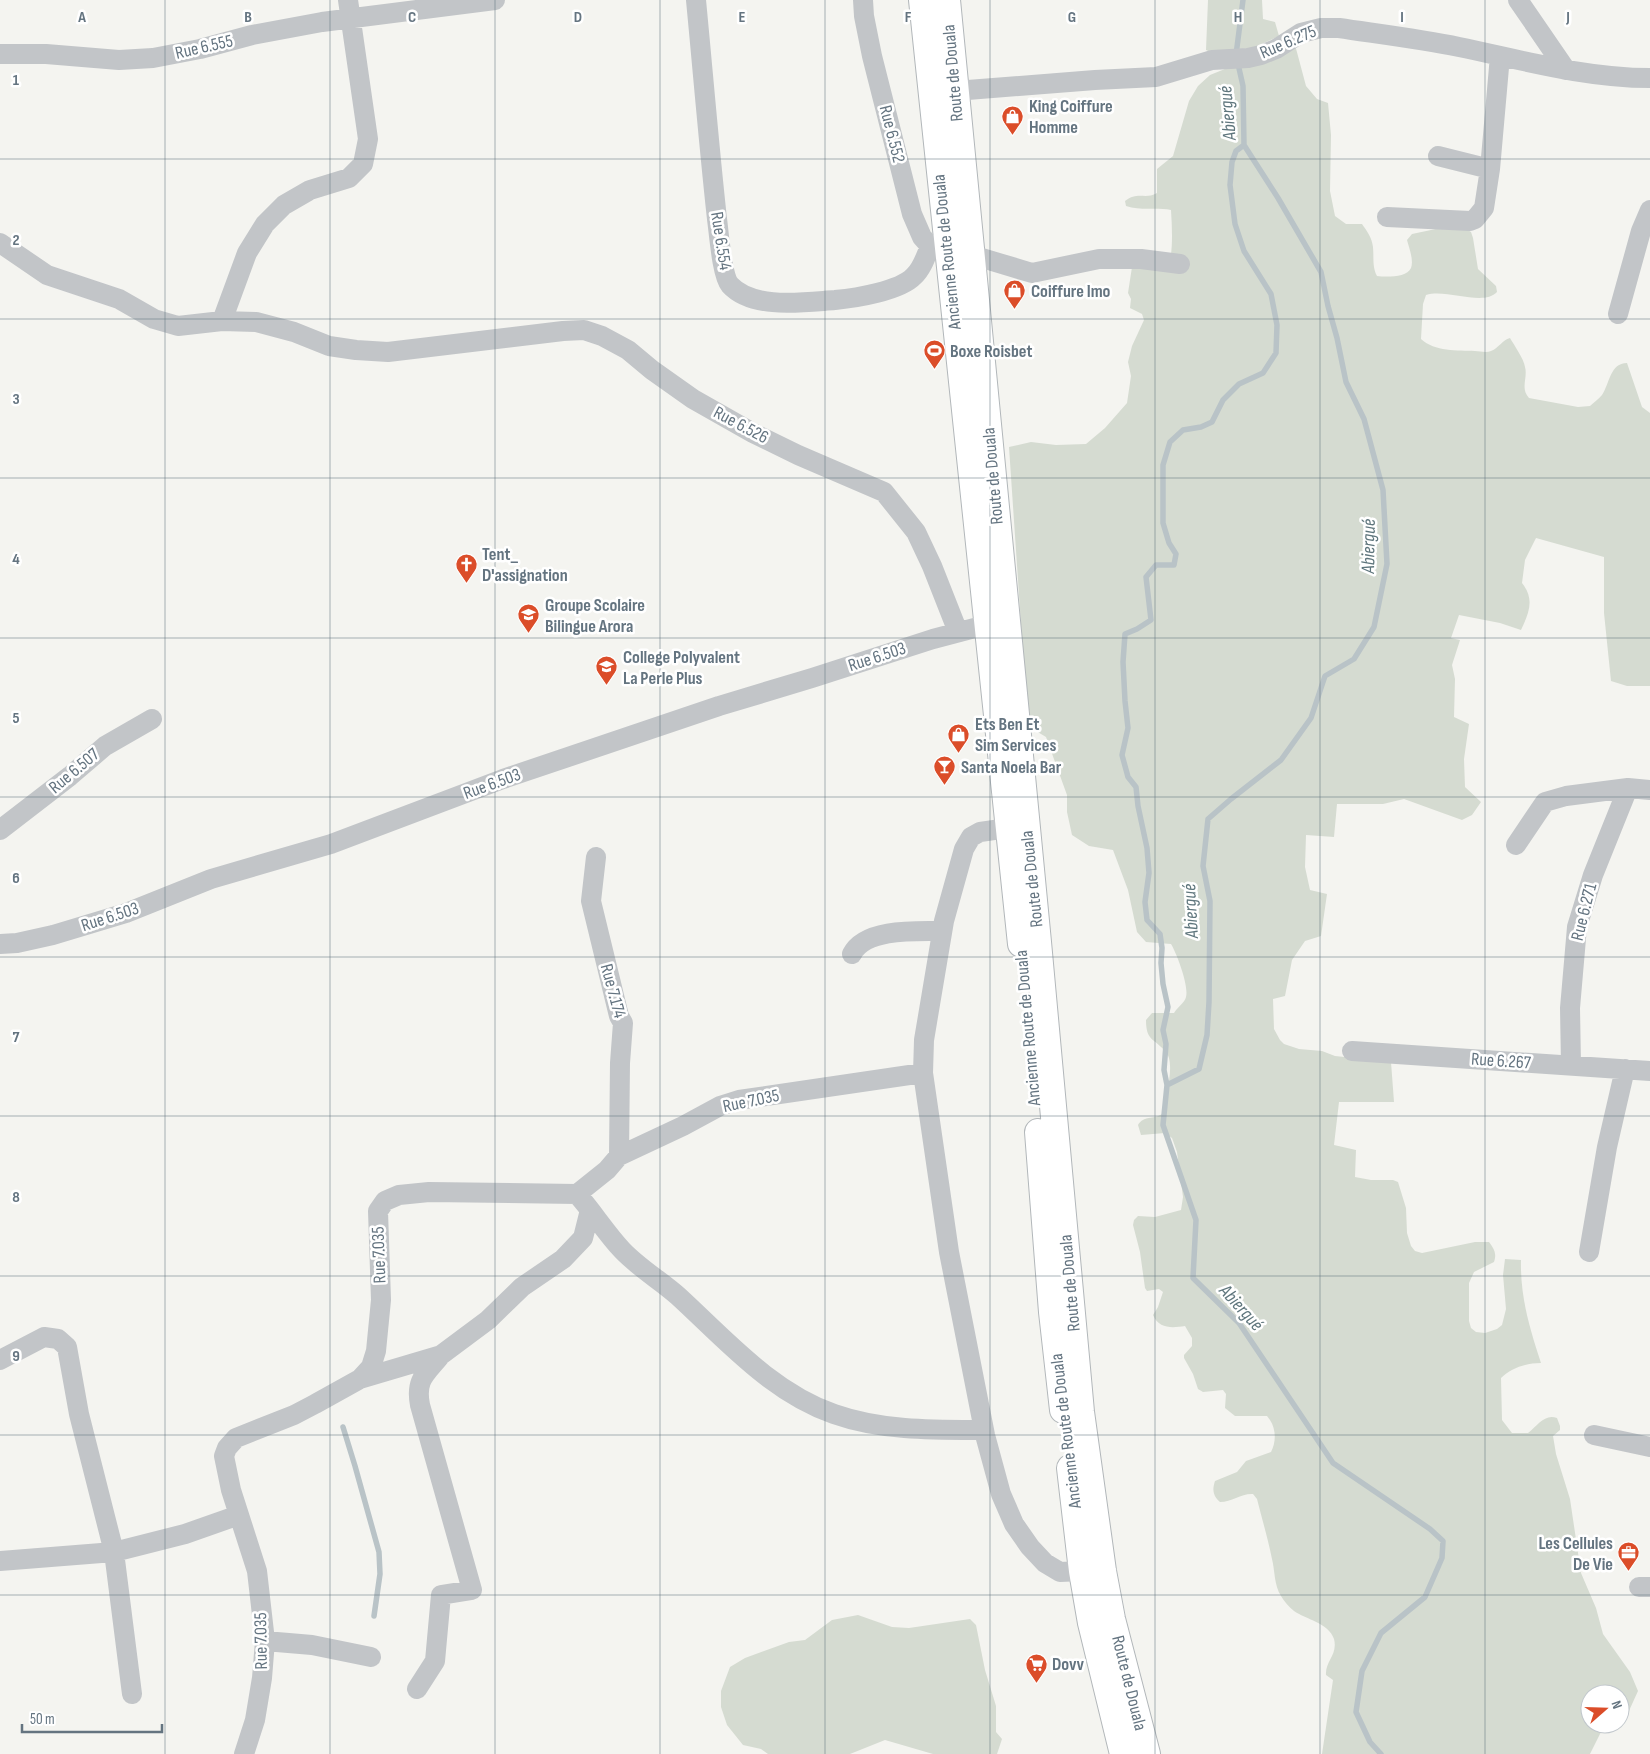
<svg xmlns="http://www.w3.org/2000/svg" width="1650" height="1754" viewBox="0 0 1650 1754" font-family="'Sofia Sans Condensed',sans-serif">
	<style>
		.green { fill: #d5dbd1 }
		.lines { fill: none; stroke-linecap: round; stroke-linejoin: round }
		.stream { stroke: #b9c3c7; stroke-width: 5.5 }
		.major-casing { stroke: #b2b7ba; stroke-width: 28 }
		.minor { stroke: #c2c5c8; stroke-width: 20 }
		.major { stroke: #fff; stroke-width: 26 }
		.grid { fill: none; stroke: #647480; stroke-width: 1; stroke-opacity: 0.55 }
		.labels { text-anchor: middle; dominant-baseline: central; stroke-width: 5; stroke-linejoin: round; paint-order: stroke }
		.street-label { font-size: 18px; fill: #647480; stroke: #fff }
		.poi-label { font-size: 18px; font-weight: bold; fill: #647480; stroke: #fff; text-anchor: start }
		.water-label { font-size: 19px; font-style: italic; fill: #5f767d; stroke: #fff }
		.grid-label { font-size: 16px; text-anchor: middle; font-weight: bold; fill: #647480; stroke: #fff; stroke-width: 5; stroke-linejoin: round; paint-order: stroke }
	</style>
	<rect width="100%" height="100%" fill="#f4f4f0"/>
	<!-- green -->
	<path class="green" d="M1208 0H1262L1263 19 1275 22 1279 36 1253 48 1210 52 1206 50Z
		M1294 41 1306 86 1317 99 1328 103 1331 135 1330 191 1335 216 1346 224H1362C1367 231 1372 238 1373 247 1374 257 1372 267 1377 276 1385 277 1407 278 1411 268 1414 260 1409 248 1407 240L1412 234 1450 226 1463 227 1471 232 1473 238 1478 269 1496 286 1497 292C1483 307 1446 288 1426 295L1423 304 1421 339C1435 352 1457 350 1475 351 1480 351 1486 353 1491 351 1499 348 1502 340 1510 338 1514 345 1524 359 1525 367 1528 378 1520 388 1529 398L1578 407 1590 406C1594 402 1599 399 1602 395 1610 383 1610 363 1627 363L1642 407 1650 413V686H1627L1611 681 1604 613V557L1536 538 1525 560 1522 583C1535 599 1529 613 1521 630L1500 623 1459 615 1451 638 1460 640 1452 665 1455 679 1454 717 1469 724 1464 759 1465 787 1481 802 1472 815 1462 820 1404 799 1383 804H1337L1334 837 1306 835 1305 867 1310 890 1327 894 1321 936 1305 941 1292 960 1285 996 1273 999 1274 1029 1280 1040 1284 1044 1299 1049 1322 1051 1335 1056 1391 1062 1394 1102H1339L1334 1145 1356 1150 1355 1177 1371 1180H1393L1398 1182 1406 1208 1407 1233 1411 1246 1415 1251 1422 1253 1475 1242H1489C1494 1249 1497 1253 1494 1262L1474 1272 1469 1283V1321L1471 1328 1476 1332 1485 1333 1497 1329 1502 1325 1506 1309 1503 1275 1505 1259 1521 1260C1520 1297 1530 1329 1541 1363 1526 1363 1511 1368 1501 1378L1502 1420 1512 1433H1528C1537 1426 1545 1413 1557 1418L1560 1426V1430L1553 1436 1556 1454 1570 1499 1581 1573 1596 1608 1603 1634 1630 1672 1638 1691 1628 1713 1620 1720V1694H1590V1724H1614L1601 1732 1590 1754H1322L1333 1680 1326 1675C1325 1661 1338 1655 1334 1639 1329 1623 1305 1619 1294 1611 1289 1607 1284 1601 1281 1596 1274 1585 1275 1571 1272 1559 1268 1539 1262 1519 1257 1499L1253 1494C1242 1493 1232 1502 1220 1502 1213 1496 1212 1490 1215 1481L1237 1472 1246 1461 1271 1452C1277 1440 1276 1426 1267 1416H1235L1225 1408 1226 1394 1223 1390 1203 1392 1198 1389 1193 1374 1184 1358V1355L1192 1346V1338L1185 1326C1172 1328 1159 1329 1153 1315L1158 1307 1163 1292 1159 1289 1147 1291 1145 1288 1140 1252 1133 1225 1134 1220 1138 1216 1155 1217 1181 1210 1183 1197 1177 1152 1172 1138 1165 1133 1141 1135 1138 1125C1144 1115 1153 1120 1162 1114 1165 1100 1176 1064 1166 1052 1154 1038 1146 1041 1146 1020L1152 1013H1174C1177 1008 1185 1002 1186 997 1189 986 1177 954 1171 944L1146 942 1137 932 1128 890 1113 850 1089 846 1072 835 1067 812V795L1046 737 1031 728 1023 654 1009 447 1031 442 1056 445 1086 444 1105 428 1127 403 1131 376 1128 362 1132 346 1144 320 1142 314 1130 308 1131 299 1128 293 1132 267 1170 261C1173 245 1172 227 1171 210 1157 207 1140 211 1126 206L1125 201C1138 191 1145 200 1157 193V169L1173 156 1189 101 1198 86 1210 75Z
		M858 1615 892 1627 909 1628 970 1619 976 1625 985 1670 996 1706V1732L1002 1739 997 1754H933L885 1740 850 1754H768L761 1749 743 1745 727 1725 721 1707V1691L730 1667 745 1658 789 1642 805 1640 832 1620Z"/>
	<g class="lines">
		<!-- stream -->
		<path class="stream" d="M1243 0 1236 55 1243 86 1244 145 1278 198 1321 272 1328 306 1337 338 1346 382 1364 419 1383 490 1387 564 1374 627 1354 659 1325 676 1311 718 1281 760 1231 799 1208 819 1203 866 1210 901 1209 1002 1207 1035 1199 1069 1167 1085 1163 1125 1196 1220 1193 1278 1239 1323 1333 1463 1430 1529 1443 1541 1442 1558 1425 1597 1381 1633 1362 1671 1356 1712 1370 1742 1381 1754
			M1167 1085 1164 1070 1166 1044 1163 1030 1168 1007 1163 984 1161 963 1162 948 1160 934 1147 920 1145 902 1149 873 1147 848 1138 806 1136 787 1128 777 1122 755 1128 728 1125 701 1123 662 1125 634 1137 629 1151 620 1146 577 1156 565H1174L1176 554 1169 543 1163 523V465L1170 442 1183 430 1201 427 1212 422 1223 400 1239 384 1263 373 1276 353 1277 325 1271 294 1244 251 1235 224 1230 185 1232 162 1236 151 1244 145
			M343 1427 355 1466 379 1552 380 1574 374 1616"/>
		<defs>
			<path id="major" d="M922 0 1021 944
				M947 0 1038 942 1081 1412 1103 1571 1112 1619 1147 1754
				M1038 1132 1052 1312 1063 1410
				M1070 1468 1082 1571 1091 1623 1123 1754"/>
		</defs>
		<!-- major casing -->
		<use href="#major" class="major-casing"/>
		<!-- minor -->
		<path class="minor" d="M696 0C703 73 709 146 717 219 719 233 722 276 730 285 753 310 805 302 835 300 856 298 900 291 914 276 922 269 926 256 930 246
			M863 0 864 16 872 56 912 214 922 237 930 246 972 255 1032 273 1099 259H1141L1180 264
			M1518 0 1566 70
			M0 54H46L119 60 153 58 200 49 252 35 322 22 495 0
			M955 91 1095 80 1156 77 1212 60 1248 58 1261 55 1276 49 1301 33 1321 28H1339C1379 34 1420 39 1459 47 1522 60 1585 78 1650 78
			M1438 156 1490 169
			M1387 217 1470 221 1475 219 1484 208 1490 169 1500 56
			M0 243 47 275 119 299 154 319 178 326 222 321 256 322 294 332 329 346 356 350 388 352 563 331 584 330 602 336 628 350 652 370 693 399 753 433 798 455 884 492 916 532 932 566 958 632
			M1618 314 1641 231 1650 210
			M222 321 247 253 265 224 284 205 310 190 349 178 363 164 368 139 348 0
			M1008 828 980 832 971 837 964 849 944 921 924 1040 923 1073 949 1252 985 1435 1001 1494 1014 1524 1030 1547 1045 1563 1060 1572 1082 1571
			M0 830 70 776 105 746 152 719
			M1516 845 1545 802 1566 796 1628 788
			M596 857 591 901 619 1016 623 1023 620 1063 619 1156
			M0 944 17 943 53 935 126 913 211 879 331 844 503 779 719 706 812 678 933 639 986 625
			M852 954C865 928 917 931 942 931
			M1352 1051 1650 1071
			M1571 1065 1570 1008 1577 927 1593 875 1628 788 1650 790
			M577 1194C593 1212 606 1233 622 1250 639 1268 660 1280 678 1296 726 1340 771 1392 834 1414 882 1431 935 1430 984 1430
			M1589 1252 1607 1147 1625 1069
			M0 1360 44 1337 58 1339 67 1347 79 1414 114 1552 132 1694
			M360 1379 441 1355 488 1320 522 1287 563 1259 583 1238 590 1210
			M1594 1435 1650 1447
			M0 1561 114 1552 185 1534 239 1515
			M1639 1587H1650
			M265 1641 312 1645 371 1657
			M417 1689 435 1661 441 1595 472 1590 420 1405C415 1379 426 1374 441 1355
			M244 1754 255 1720 262 1678 265 1641 257 1571 231 1490 224 1456 227 1448 236 1438 294 1415 315 1404 360 1379 371 1367 376 1351 381 1300 378 1211 385 1201 399 1195 429 1192 577 1194 607 1170 619 1156 683 1126 720 1106 739 1100 923 1073"/>
		<!-- major -->
		<use href="#major" class="major"/>
	</g>
	<!-- grid -->
	<path class="grid" d="M165 0V1754M330 0V1754M495 0V1754M660 0V1754M825 0V1754M990 0V1754M1155 0V1754M1320 0V1754M1485 0V1754M0 159H1650M0 319H1650M0 478H1650M0 638H1650M0 797H1650M0 957H1650M0 1116H1650M0 1276H1650M0 1435H1650M0 1595H1650"/>
	<!-- icons -->
	<defs>
		<symbol id="shop-pin" viewBox="-11 -11 22 30"><path d="M0 17L-7.5 6A9.5 9.5 0 1 1 7.5 6Z" fill="#db4d29" stroke="#fff"/><path d="M-5-2.5h2.3a2.7 3.5 0 0 1 5.4 0H5L5.5 6h-11ZM-1.5-2.5h3a1.5 2.3 0 0 0-3 0Z" fill="#fff"/></symbol>
		<symbol id="stadium-pin" viewBox="-11 -11 22 30"><path d="M0 17L-7.5 6A9.5 9.5 0 1 1 7.5 6Z" fill="#db4d29" stroke="#fff"/><path d="M0-5a6.5 5 0 1 0 0 10a6.5 5 0 1 0 0-10ZM-3.5-1.8h7v3.6h-7Z" fill="#fff"/></symbol>
		<symbol id="church-pin" viewBox="-11 -11 22 30"><path d="M0 17L-7.5 6A9.5 9.5 0 1 1 7.5 6Z" fill="#db4d29" stroke="#fff"/><path d="M-1.2-6h2.4v3.5h3.3v2.4h-3.3V6h-2.4V-.1h-3.3v-2.4h3.3Z" fill="#fff"/></symbol>
		<symbol id="school-pin" viewBox="-11 -11 22 30"><path d="M0 17L-7.5 6A9.5 9.5 0 1 1 7.5 6Z" fill="#db4d29" stroke="#fff"/><path d="M0-5L7-2L0 1L-7-2ZM-4 1L0 2.5L4 1V4Q0 6-4 4Z" fill="#fff"/></symbol>
		<symbol id="bar-pin" viewBox="-11 -11 22 30"><path d="M0 17L-7.5 6A9.5 9.5 0 1 1 7.5 6Z" fill="#db4d29" stroke="#fff"/><path d="M-6-5H6L.8 .8V4.5H3.5V6h-7V4.5H-.8V.8Z" fill="#fff"/></symbol>
		<symbol id="office-pin" viewBox="-11 -11 22 30"><path d="M0 17L-7.5 6A9.5 9.5 0 1 1 7.5 6Z" fill="#db4d29" stroke="#fff"/><path d="M-6-3h4V-5.5h4V-3h4V5H-6ZM-1-4.5V-3h2v-1.5ZM-6 0V1H6V0Z" fill="#fff"/></symbol>
		<symbol id="supermarket-pin" viewBox="-11 -11 22 30"><path d="M0 17L-7.5 6A9.5 9.5 0 1 1 7.5 6Z" fill="#db4d29" stroke="#fff"/><path d="M-6-5.5h2.5l.6 2H6L4.5 2H-2.5L-4.4-4H-6ZM-1.5 3.2a1.3 1.3 0 1 0 .1 0ZM3 3.2a1.3 1.3 0 1 0 .1 0Z" fill="#fff"/></symbol>
	</defs>
	<g fill-rule="evenodd">
		<use href="#shop-pin" x="1000" y="104" width="25" height="34"/>
		<use href="#shop-pin" x="1002" y="278" width="25" height="34"/>
		<use href="#stadium-pin" x="922" y="338" width="25" height="34"/>
		<use href="#church-pin" x="454" y="552" width="25" height="34"/>
		<use href="#school-pin" x="516" y="602" width="25" height="34"/>
		<use href="#school-pin" x="594" y="654" width="25" height="34"/>
		<use href="#shop-pin" x="946" y="722" width="25" height="34"/>
		<use href="#bar-pin" x="932" y="754" width="25" height="34"/>
		<use href="#office-pin" x="1616" y="1540" width="25" height="34"/>
		<use href="#supermarket-pin" x="1024" y="1652" width="25" height="34"/>
	</g>
	<g class="labels">
		<!-- street labels -->
		<g class="street-label">
			<text transform="translate(1288 42) rotate(-23)">Rue 6.275</text>
			<text transform="translate(204 47) rotate(-13)">Rue 6.555</text>
			<text transform="translate(953 73) rotate(-95)">Route de Douala</text>
			<text transform="translate(892 134) rotate(76)">Rue 6.552</text>
			<text transform="translate(721 241) rotate(81)">Rue 6.554</text>
			<text transform="translate(947 252) rotate(-96)">Ancienne Route de Douala</text>
			<text transform="translate(741 425) rotate(28)">Rue 6.526</text>
			<text transform="translate(993 476) rotate(-95)">Route de Douala</text>
			<text transform="translate(877 657) rotate(-18)">Rue 6.503</text>
			<text transform="translate(74 771) rotate(-40)">Rue 6.507</text>
			<text transform="translate(492 784) rotate(-20)">Rue 6.503</text>
			<text transform="translate(1032 879) rotate(-96)">Route de Douala</text>
			<text transform="translate(1584 912) rotate(-76)">Rue 6.271</text>
			<text transform="translate(110 917) rotate(-18)">Rue 6.503</text>
			<text transform="translate(613 991) rotate(75)">Rue 7.174</text>
			<text transform="translate(1028 1028) rotate(-95)">Ancienne Route de Douala</text>
			<text transform="translate(1501 1061) rotate(4)">Rue 6.267</text>
			<text transform="translate(751 1101) rotate(-12)">Rue 7.035</text>
			<text transform="translate(379 1255) rotate(-92)">Rue 7.035</text>
			<text transform="translate(1070 1283) rotate(-95)">Route de Douala</text>
			<text transform="translate(1066 1431) rotate(-97)">Ancienne Route de Douala</text>
			<text transform="translate(261 1641) rotate(-91)">Rue 7.035</text>
			<text transform="translate(1129 1683) rotate(76)">Route de Douala</text>
		</g>
		<!-- poi labels -->
		<g class="poi-label">
			<text x="1029" y="106">King Coiffure<tspan x="1029" dy="21">Homme</tspan></text>
			<text x="1031" y="291">Coiffure Imo</text>
			<text x="950" y="351">Boxe Roisbet</text>
			<text x="482" y="554">Tent_<tspan x="482" dy="21">D'assignation</tspan></text>
			<text x="545" y="605">Groupe Scolaire<tspan x="545" dy="21">Bilingue Arora</tspan></text>
			<text x="623" y="657">College Polyvalent<tspan x="623" dy="21">La Perle Plus</tspan></text>
			<text x="975" y="724">Ets Ben Et<tspan x="975" dy="21">Sim Services</tspan></text>
			<text x="961" y="767">Santa Noela Bar</text>
			<text x="1613" y="1543" text-anchor="end">Les Cellules<tspan x="1613" dy="21">De Vie</tspan></text>
			<text x="1052" y="1664">Dovv</text>
		</g>
		<!-- water labels -->
		<g class="water-label">
			<text transform="translate(1228 113) rotate(-95)">Abiergué</text>
			<text transform="translate(1369 546) rotate(-89)">Abiergué</text>
			<text transform="translate(1191 911) rotate(-93)">Abiergué</text>
			<text transform="translate(1241 1308) rotate(48)">Abiergué</text>
		</g>
	</g>
	<g class="grid-label">
		<text x="82" y="22">A</text>
		<text x="248" y="22">B</text>
		<text x="412" y="22">C</text>
		<text x="578" y="22">D</text>
		<text x="742" y="22">E</text>
		<text x="908" y="22">F</text>
		<text x="1072" y="22">G</text>
		<text x="1238" y="22">H</text>
		<text x="1402" y="22">I</text>
		<text x="1568" y="22">J</text>
		<text x="16" y="85">1</text>
		<text x="16" y="245">2</text>
		<text x="16" y="404">3</text>
		<text x="16" y="564">4</text>
		<text x="16" y="723">5</text>
		<text x="16" y="883">6</text>
		<text x="16" y="1042">7</text>
		<text x="16" y="1202">8</text>
		<text x="16" y="1361">9</text>
	</g>
	<!-- north arrow -->
	<g transform="translate(1605 1709) rotate(70)"><circle r="24" fill="#ffffff" stroke="#c1c7cc"/>
	<path d="M0-4L9 19L0 12L-9 19Z" fill="#db4d29"/>
	<text y="-8" font-size="14" font-weight="bold" text-anchor="middle" fill="#647480">N</text>
	</g>
	<!-- scale -->
	<path d="M22 1724v8h140v-8" fill="none" stroke="#647480" stroke-width="2.5"/>
	<text x="30" y="1724" font-size="15" fill="#647480" stroke="#ffffff" stroke-width="4" paint-order="stroke">50 m</text>
</svg>
